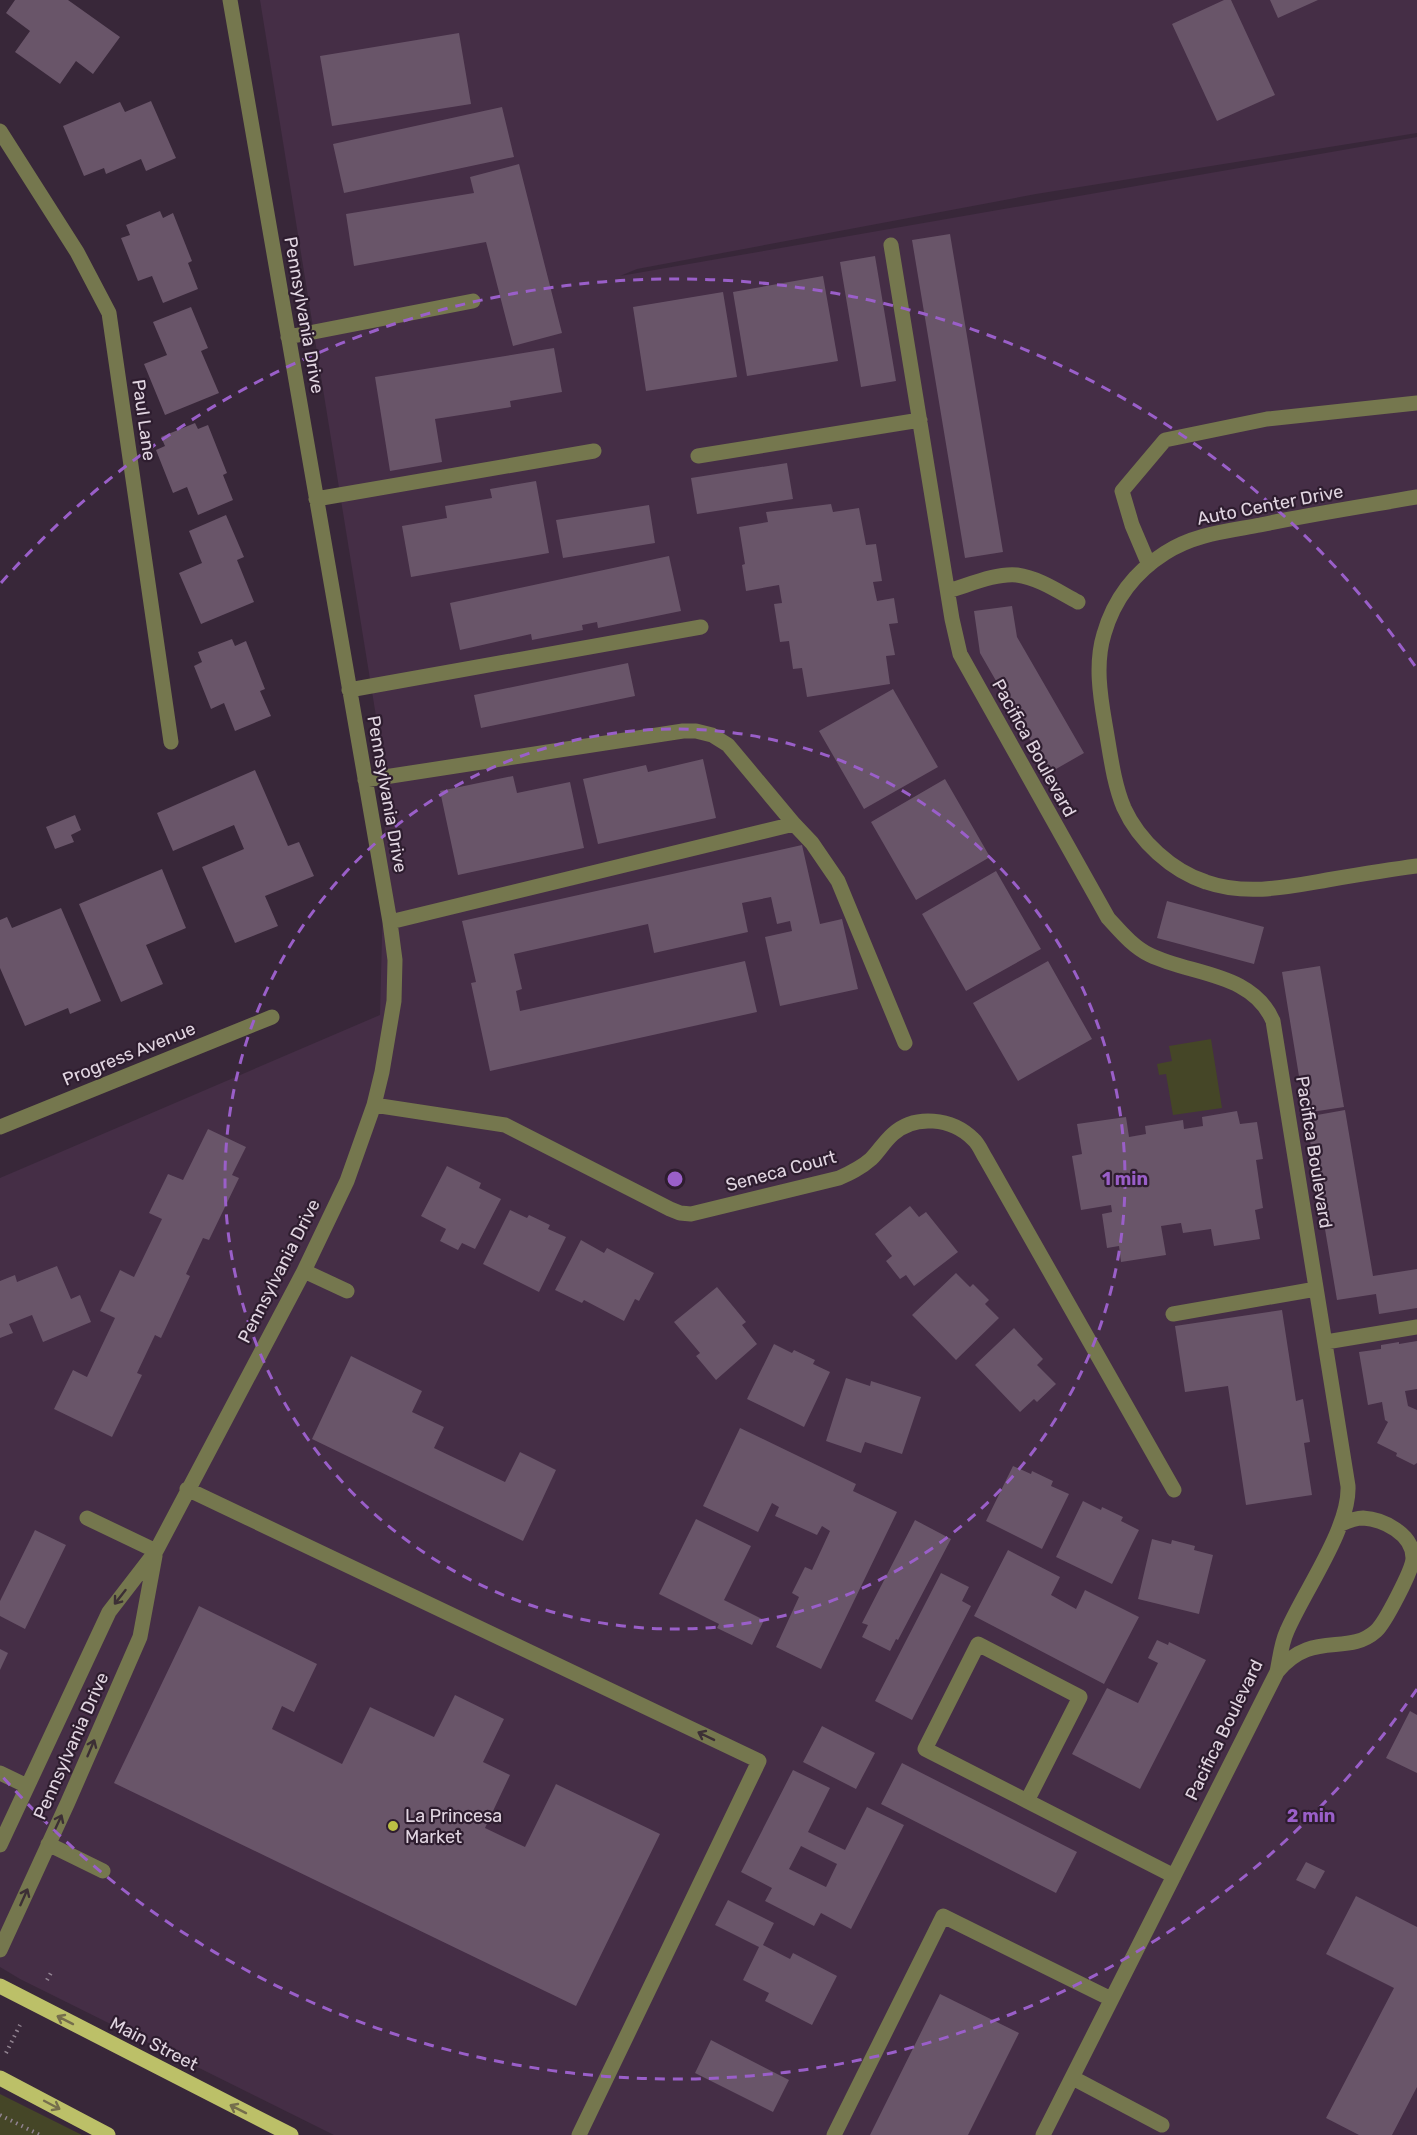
<svg xmlns="http://www.w3.org/2000/svg" width="1417" height="2135" viewBox="0 0 1417 2135" font-family="Rubik,sans-serif">
	<style>
		.built { fill: #452e46 }
		.green { fill: #454627 }
		.building { fill: #695569; fill-rule: evenodd }
		.lines { fill: none; stroke-linecap: round; stroke-linejoin: round }
		.path { stroke: #918391; stroke-width: 4; stroke-dasharray: 1.5 4.5; stroke-linecap: butt }
		.minor { stroke: #75774e; stroke-width: 15 }
		.major { stroke: #bcc068; stroke-width: 15 }
		.oneway { stroke: #3c2f35 }
		.oneway2 { stroke: #756e4c }
		.ring { fill: none; stroke: #9a5fc9; stroke-width: 3; stroke-dasharray: 10 8 }
		.poi-dot { fill: #bcbf44; stroke: #2e1d2f; stroke-width: 2 }
		.labels { text-anchor: middle; dominant-baseline: central; stroke-width: 4.5; stroke-linejoin: round; paint-order: stroke }
		.street-label { font-size: 18px; fill: #e1d5e1; stroke: #2e1d2f }
		.poi-label { font-size: 18px; fill: #e1d5e1; stroke: #2e1d2f; text-anchor: start }
		.centre { fill: #9a5fc9; stroke: #2e1d2f; stroke-width: 3 }
		.ring-label { font-size: 18px; text-anchor: middle; font-weight: bold; fill: #9a5fc9; stroke: #2e1d2f; stroke-width: 4.5; stroke-linejoin: round; paint-order: stroke }
	</style>
	<rect width="100%" height="100%" fill="#382739"/>
	<!-- built -->
	<path class="built" d="M260 0H1417V133L1036 194 637 269 620 276 1417 137V2135H334L20 1979 0 1967V1178L380 1015 386 778Z"/>
	<!-- green -->
	<path class="green" d="M1211 1039 1222 1108 1173 1115 1166 1074 1159 1075 1157 1064 1172 1061 1169 1046Z
		M0 2094 82 2135H0Z"/>
	<!-- building -->
	<path class="building" d="M15 0H68L120 37 93 74 76 61 60 84 15 52 30 31 6 13Z
		M1224 0H1231L1275 95 1217 121 1172 24Z
		M1270 0H1318L1278 18Z
		M459 33 471 104 332 126 320 56Z
		M151 101 176 158 146 171 141 159 106 174 104 168 84 176 63 126 120 102 125 112Z
		M502 107 514 157 344 193 333 144Z
		M519 164 562 333 513 346 486 242 354 266 346 214 474 193 470 177Z
		M160 211 163 218 173 213 192 261 188 263 198 289 163 303 152 276 138 281 121 238 130 235 126 225Z
		M950 234 1003 552 965 558 912 240Z
		M875 256 896 381 861 387 840 262Z
		M823 276 838 361 747 376 733 292Z
		M723 292 737 377 646 391 633 307Z
		M191 307 208 348 201 351 219 393 165 415 144 364 167 355 153 322Z
		M554 348 562 392 510 401 511 407 435 419 442 462 390 471 375 377Z
		M195 423 198 429 208 425 227 473 223 475 233 500 198 515 187 487 173 493 156 450 165 446 161 437Z
		M787 463 793 499 697 514 691 478Z
		M536 481 549 553 411 577 402 526 447 518 445 506 492 498 490 489Z
		M831 504 833 512 859 508 866 545 876 544 882 581 873 582 877 601 894 598 898 623 889 624 895 655 886 656 890 684 807 697 802 668 793 669 789 641 780 642 774 604 782 603 779 585 746 591 742 565 745 564 739 527 768 522 766 512Z
		M649 505 655 543 563 558 556 520Z
		M226 515 244 557 237 560 254 602 201 624 179 573 202 563 189 531Z
		M669 556 681 611 598 628 597 622 582 625 583 630 532 640 531 634 460 650 450 603Z
		M1012 606 1017 637 1084 753 1049 773 980 653 974 611Z
		M232 639 235 646 246 641 265 689 260 691 271 716 235 731 224 703 211 709 194 666 202 662 198 652Z
		M628 663 635 696 481 728 474 695Z
		M893 689 938 767 864 809 819 731Z
		M703 759 716 818 598 844 583 779 646 765 648 772Z
		M255 770 288 846 299 842 314 876 265 896 278 926 235 943 202 867 244 849 234 825 173 851 157 813Z
		M513 776 517 793 570 782 584 848 458 875 440 791Z
		M945 779 990 857 916 900 871 822Z
		M75 815 81 830 71 835 74 842 55 849 46 827Z
		M802 845 820 924 842 919 858 989 780 1006 765 937 792 931 790 921 777 924 771 897 742 903 748 932 654 953 648 924 514 954 522 989 516 991 520 1011 745 961 757 1012 490 1071 471 983 476 982 462 921Z
		M162 869 186 928 146 945 163 984 121 1002 79 904Z
		M996 871 1041 949 966 991 922 914Z
		M1167 901 1264 927 1254 964 1157 938Z
		M61 908 101 1001 70 1014 68 1008 25 1026 0 968V920L7 917 12 928Z
		M1048 961 1092 1039 1018 1081 973 1003Z
		M1320 966 1344 1107 1305 1113 1282 972Z
		M1345 1110 1373 1276 1417 1269V1308L1379 1314 1376 1294 1337 1300 1306 1117Z
		M1237 1111 1240 1124 1257 1122 1263 1159 1256 1160 1263 1208 1255 1210 1260 1239 1214 1246 1211 1229 1183 1233 1181 1223 1161 1226 1166 1255 1121 1262 1119 1246 1107 1248 1102 1214 1112 1212 1111 1205 1081 1210 1072 1156 1082 1154 1077 1124 1126 1117 1129 1137 1146 1134 1145 1126 1183 1120 1184 1129 1203 1126 1202 1117Z
		M208 1129 246 1147 232 1175 239 1178 209 1240 203 1238 186 1274 190 1276 161 1338 155 1335 137 1373 142 1375 112 1437 54 1409 73 1370 87 1377 115 1318 100 1311 120 1270 134 1277 162 1219 149 1213 168 1174 183 1180Z
		M447 1166 481 1183 479 1188 501 1199 475 1249 462 1243 458 1250 440 1241 446 1229 421 1216Z
		M910 1206 919 1217 926 1212 958 1252 914 1286 906 1275 900 1279 886 1261 892 1256 875 1234Z
		M510 1210 527 1218 529 1215 550 1225 548 1229 566 1237 539 1292 483 1264Z
		M581 1240 604 1253 607 1248 654 1273 639 1301 635 1299 624 1321 584 1300 582 1303 555 1290Z
		M57 1266 71 1299 80 1295 91 1322 43 1342 32 1315 9 1324 13 1333 0 1338V1281L15 1275 17 1282Z
		M956 1273 970 1287 973 1284 989 1300 985 1304 999 1318 956 1360 912 1315Z
		M717 1287 746 1322 742 1325 757 1344 716 1380 696 1356 700 1353 674 1322Z
		M1282 1310 1296 1401 1303 1399 1310 1442 1304 1443 1312 1495 1246 1505 1228 1386 1185 1392 1175 1326Z
		M1014 1328 1043 1359 1037 1365 1056 1384 1037 1402 1034 1399 1020 1412 975 1365Z
		M1417 1341V1389L1405 1391 1408 1406 1417 1410V1463L1414 1465 1396 1456 1397 1453 1377 1443 1388 1422 1385 1420 1382 1402 1368 1405 1359 1352 1381 1349V1345L1399 1342V1344Z
		M774 1344 792 1353 794 1350 815 1360 813 1364 830 1372 804 1427 747 1399Z
		M351 1356 422 1391 412 1412 444 1427 434 1448 505 1482 520 1452 556 1470 523 1541 312 1439Z
		M846 1378 870 1386 871 1381 921 1397 902 1454 865 1442 861 1453 826 1441Z
		M740 1428 856 1484 853 1491 897 1512 821 1669 776 1647 799 1597 792 1593 805 1567 812 1570 830 1531 822 1526 817 1535 775 1516 779 1507 772 1503 758 1532 703 1506Z
		M1013 1466 1031 1474 1032 1471 1053 1481 1051 1486 1069 1494 1042 1549 986 1521Z
		M1083 1501 1101 1510 1102 1507 1123 1517 1121 1521 1139 1530 1112 1584 1056 1557Z
		M696 1519 751 1546 724 1600 764 1620 752 1645 717 1628 719 1624 659 1594Z
		M915 1520 951 1539 898 1640 896 1639 890 1651 862 1637 868 1625 862 1623Z
		M35 1530 66 1545 25 1629 0 1616V1601Z
		M1152 1539 1171 1544 1172 1540 1195 1546 1194 1550 1213 1555 1199 1614 1138 1599Z
		M1008 1550 1060 1577 1051 1595 1076 1609 1085 1590 1139 1617 1104 1684 974 1616Z
		M941 1573 969 1587 962 1601 971 1606 912 1720 875 1701Z
		M199 1606 317 1664 294 1712 282 1706 272 1729 342 1764 370 1707 434 1737 455 1695 504 1719 483 1762 510 1775 485 1828 525 1847 556 1784 660 1834 576 2006 114 1783Z
		M1157 1640 1168 1645 1169 1642 1206 1660 1140 1789 1072 1754 1107 1688 1138 1703 1158 1663 1148 1658Z
		M0 1649 8 1653 0 1670Z
		M1410 1711 1417 1715V1773L1386 1758Z
		M822 1726 875 1753 856 1789 803 1762Z
		M902 1763 1077 1852 1056 1893 881 1804Z
		M793 1770 830 1788 808 1832 845 1850 867 1807 904 1825 851 1929 821 1913 814 1926 765 1901 772 1888 741 1872ZM801 1846 837 1864 826 1887 789 1869Z
		M1306 1862 1325 1871 1315 1889 1296 1880Z
		M1356 1896 1417 1927V2087L1392 2135H1359L1326 2118 1394 1988 1326 1954Z
		M728 1900 774 1923 763 1945 790 1959 793 1953 837 1976 812 2025 765 2001 769 1993 743 1980 759 1947 715 1925Z
		M940 1994 1019 2033 968 2135H870Z
		M711 2040 789 2080 773 2112 695 2073Z"/>
	<g class="lines">
		<!-- path -->
		<path class="path" d="M47 1980 52 1971
			M6 2053 20 2025
			M0 2115 40 2135"/>
		<!-- minor -->
		<path class="minor" d="M0 131 77 252 109 313 171 742
			M891 245 952 619 960 654 1108 918C1120 931 1133 947 1150 955 1191 975 1252 972 1273 1021L1348 1486C1350 1528 1304 1591 1287 1631 1281 1644 1280 1658 1277 1672L1043 2135
			M288 337 473 301
			M698 456 920 420
			M1417 497C1365 506 1312 514 1260 525 1228 531 1194 534 1165 553 1135 572 1114 599 1104 634 1095 663 1100 695 1105 724 1110 751 1113 782 1124 808 1139 841 1172 871 1206 882 1246 896 1287 887 1327 880 1357 875 1387 870 1417 866
			M316 499 594 451
			M1149 565 1132 525 1122 491 1165 440 1267 419 1417 403
			M948 591C969 585 995 573 1017 575 1039 578 1059 592 1078 602
			M349 690 701 627
			M365 780 683 731H696L712 735 728 745 794 824 812 843 838 881 905 1043
			M390 922 794 824
			M374 1105 505 1125 670 1209 680 1213 691 1214 839 1178C850 1173 861 1168 871 1159 879 1151 884 1142 893 1134 915 1114 952 1118 973 1139 979 1144 982 1153 986 1159L1174 1490
			M0 1127 272 1017
			M304 1271 347 1291
			M1173 1314 1316 1289
			M1326 1342 1417 1327
			M187 1489 759 1761 579 2135
			M87 1518 156 1551
			M978 1644 1080 1697 1027 1801 925 1749Z
			M1277 1672C1312 1629 1347 1657 1376 1631 1385 1623 1413 1569 1413 1558 1413 1534 1383 1519 1363 1518 1355 1518 1348 1521 1341 1524
			M0 1773 27 1786
			M1027 1801 1174 1876
			M48 1844 103 1871
			M0 1845 109 1612 156 1551 304 1271 347 1181 374 1105 382 1072 394 1001 395 960 390 922 230 0
			M0 1950 68 1802 140 1637 155 1556
			M1073 2078 1162 2125
			M834 2135 943 1916 1111 1999"/>
		<!-- major -->
		<path class="major" d="M0 1986 291 2135
			M0 2078 108 2135"/>
	</g>
	<!-- one-way arrows -->
	<defs><path id="oneway-shaft" d="M-6 0H5M1.5-3L5.5 0L1.5 3" fill="none" stroke-width="1.6" stroke-linecap="round" stroke-linejoin="round" transform="scale(1.5)"/></defs>
	<g class="oneway">
		<use href="#oneway-shaft" transform="translate(120 1597) rotate(128)"/>
		<use href="#oneway-shaft" transform="translate(706 1736) rotate(-154)"/>
		<use href="#oneway-shaft" transform="translate(91 1748) rotate(-67)"/>
		<use href="#oneway-shaft" transform="translate(58 1823) rotate(-65)"/>
		<use href="#oneway-shaft" transform="translate(24 1897) rotate(-66)"/>
	</g>
	<g class="oneway2">
		<use href="#oneway-shaft" transform="translate(65 2020) rotate(-153)"/>
		<use href="#oneway-shaft" transform="translate(52 2105) rotate(28)"/>
		<use href="#oneway-shaft" transform="translate(238 2109) rotate(-153)"/>
	</g>
	<!-- distance rings -->
	<g class="ring">
		<circle cx="675" cy="1179" r="450"/>
		<path d="M1417 1689A900 900 0 0 1 1 1775M1 583A900 900 0 0 1 1417 669"/>
	</g>
	<!-- markers -->
	<circle class="poi-dot" cx="393" cy="1826" r="6"/>
	<g class="labels">
		<!-- street labels -->
		<g class="street-label">
			<text transform="translate(304 315) rotate(80)">Pennsylvania Drive</text>
			<text transform="translate(144 420) rotate(82)">Paul Lane</text>
			<text transform="translate(1270 505) rotate(-11)">Auto Center Drive</text>
			<text transform="translate(1034 748) rotate(61)">Pacifica Boulevard</text>
			<text transform="translate(387 794) rotate(80)">Pennsylvania Drive</text>
			<text transform="translate(129 1054) rotate(-22)">Progress Avenue</text>
			<text transform="translate(1314 1152) rotate(81)">Pacifica Boulevard</text>
			<text transform="translate(781 1171) rotate(-15)">Seneca Court</text>
			<text transform="translate(279 1271) rotate(-63)">Pennsylvania Drive</text>
			<text transform="translate(1224 1730) rotate(-64)">Pacifica Boulevard</text>
			<text transform="translate(71 1746) rotate(-66)">Pennsylvania Drive</text>
			<text transform="translate(154 2044) rotate(27)">Main Street</text>
		</g>
		<!-- poi labels -->
		<g class="poi-label">
			<text x="405" y="1816">La Princesa<tspan x="405" dy="21">Market</tspan></text>
		</g>
	</g>
	<circle cx="675" cy="1179" r="9" class="centre"/>
	<g class="ring-label">
		<text x="1125" y="1185">1 min</text>
		<text x="1311" y="1822">2 min</text>
	</g>
</svg>
